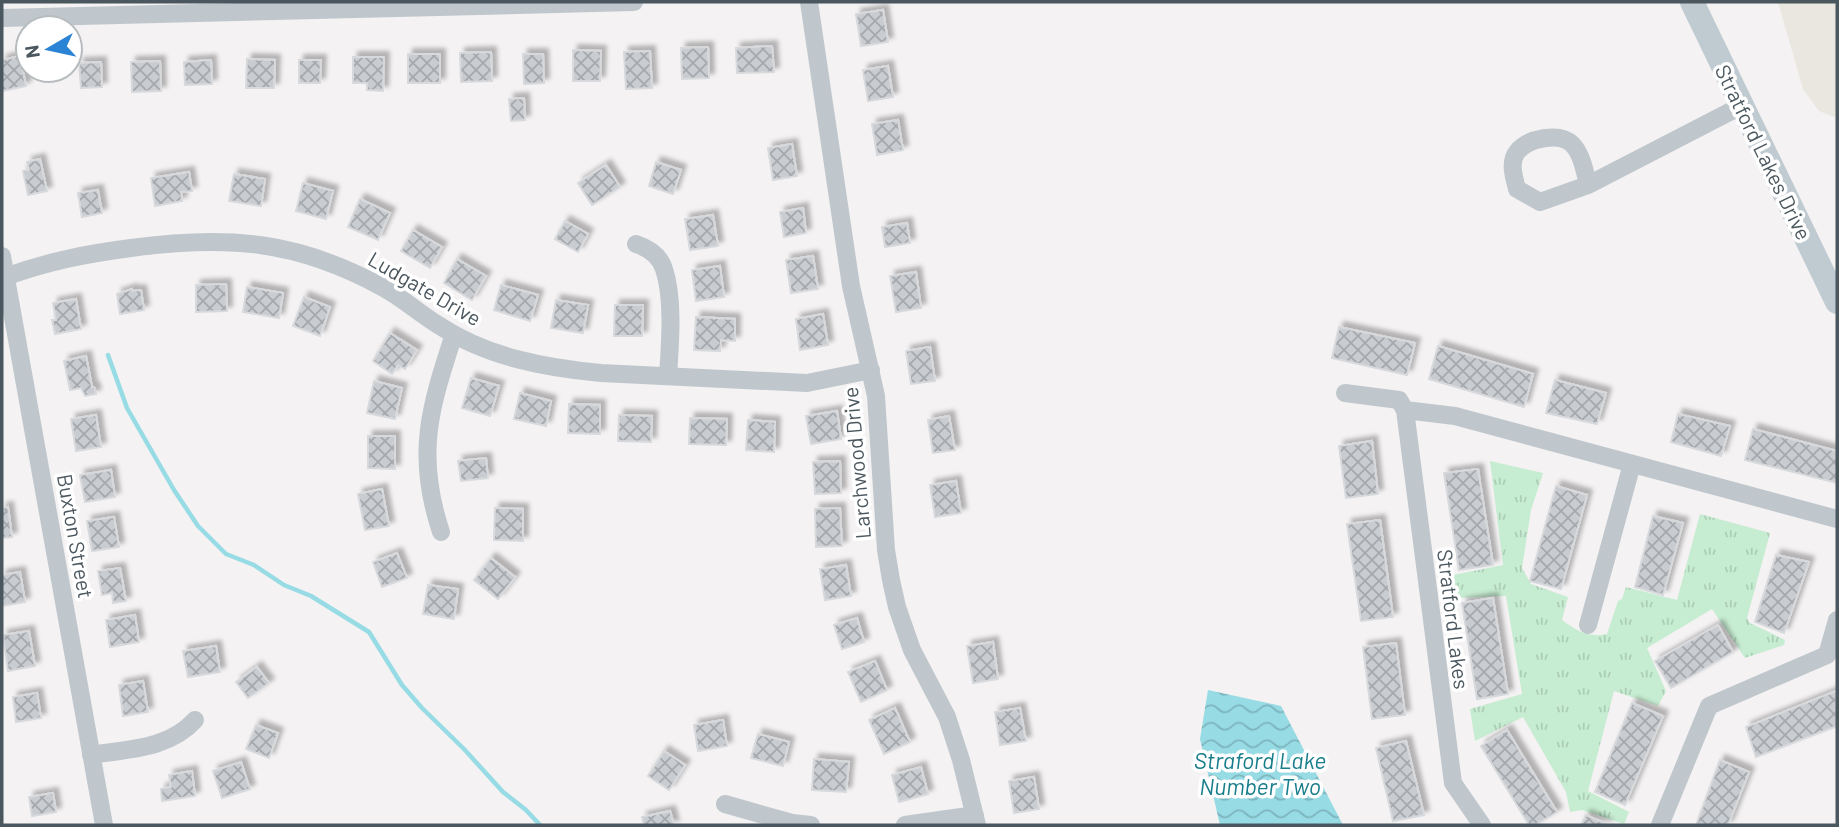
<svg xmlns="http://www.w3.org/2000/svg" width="1839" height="827" viewBox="0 0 1839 827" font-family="Barlow,sans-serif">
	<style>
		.commercial { fill: #e9e7e0 }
		.grass { fill: url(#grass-tufts) }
		.water { fill: url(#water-waves) }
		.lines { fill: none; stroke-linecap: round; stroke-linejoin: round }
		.stream { stroke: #97dbe5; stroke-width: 4.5 }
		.building { fill: url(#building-cross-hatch); stroke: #d7d9dc; stroke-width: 2; filter: url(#shadow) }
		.street { stroke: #bfc7cd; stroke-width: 18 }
		.secondary { stroke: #c0cad1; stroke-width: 24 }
		.labels { text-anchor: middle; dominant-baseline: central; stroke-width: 7; stroke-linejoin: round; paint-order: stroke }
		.street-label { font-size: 21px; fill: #4b575e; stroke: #fff }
		.water-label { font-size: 23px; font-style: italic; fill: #197e8c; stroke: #fff }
	</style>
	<defs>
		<pattern id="grass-tufts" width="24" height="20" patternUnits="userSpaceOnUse" patternTransform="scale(1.75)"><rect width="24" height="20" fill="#c6ecd1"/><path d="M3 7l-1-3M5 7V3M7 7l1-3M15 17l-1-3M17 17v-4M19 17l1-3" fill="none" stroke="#acccb6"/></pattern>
		<pattern id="water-waves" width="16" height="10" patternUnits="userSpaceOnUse" patternTransform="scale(1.75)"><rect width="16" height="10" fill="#97dbe5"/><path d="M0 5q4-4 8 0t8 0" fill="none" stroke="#7db4bd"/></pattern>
		<pattern id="building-cross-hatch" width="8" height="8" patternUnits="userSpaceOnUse" patternTransform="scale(1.75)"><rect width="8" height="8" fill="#c9cdd1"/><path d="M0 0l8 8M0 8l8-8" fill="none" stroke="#a5a9ad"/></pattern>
		<filter id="shadow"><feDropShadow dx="5" dy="-5" stdDeviation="2" flood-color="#0004"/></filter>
	</defs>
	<rect width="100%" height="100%" fill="#f4f2f2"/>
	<!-- commercial -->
	<path class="commercial" d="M1778 2H1837V118L1819 111 1803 89Z"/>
	<!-- grass -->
	<path class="grass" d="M1490 461 1543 473 1531 510 1522 568 1531 584 1568 597 1562 620C1577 631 1589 638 1607 634L1618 601 1622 599 1626 587 1677 600 1700 514 1770 533 1747 618 1750 623 1785 640 1784 645 1745 658 1712 609 1647 648 1666 691 1658 706 1614 691 1588 791 1629 812 1624 824 1582 810 1570 812 1566 792 1523 717 1475 741 1470 709 1522 694 1506 596 1457 598 1453 575 1503 565Z"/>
	<!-- water -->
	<path class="water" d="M1208 690 1281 706 1343 825H1220L1200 739Z"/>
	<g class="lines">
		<!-- stream -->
		<path class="stream" d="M108 355 127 408 174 490 198 526 226 554 254 565 284 585 311 596 369 632 402 685 422 708 464 749 503 792 526 810 540 825"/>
	</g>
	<!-- building -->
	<path class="building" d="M883 10 888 42 861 46 856 14Z
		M772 46 774 72 737 73 736 48Z
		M708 47 709 78 682 79 681 48Z
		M573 50 601 51 600 81H573Z
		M650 51 652 88 626 89 624 52Z
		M491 52 492 81 461 82 460 53Z
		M408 54H440V83H408Z
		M523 54H543L544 83 524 84Z
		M20 56 26 86 2 91V60Z
		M353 57H384L383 91 367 90V83H353Z
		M247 59 275 60 274 88H246Z
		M211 60 212 84 185 85 184 62Z
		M299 60H321L320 83H299Z
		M160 61 161 91 132 92 131 62Z
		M101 62 102 87 81 88 79 63Z
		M888 66 893 97 868 101 863 70Z
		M524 98 525 120 511 121 509 99Z
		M898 120 903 150 877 155 872 124Z
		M792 144 797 176 773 180 768 148Z
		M40 159 47 191 28 195 23 171 29 170 27 162Z
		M656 162 681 170 673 194 649 186Z
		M606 165 620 187 592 205 578 183Z
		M189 172 192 191 181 192 182 201 155 206 151 178Z
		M234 174 265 179 261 206 229 201Z
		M303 183 333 191 326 219 296 211Z
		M98 190 102 213 82 217 78 193Z
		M360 199 390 213 378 240 348 227Z
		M803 208 806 233 784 237 780 212Z
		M713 215 718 246 690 250 685 219Z
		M565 221 588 234 578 252 555 239Z
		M907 223 910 243 885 247 882 227Z
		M413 230 442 247 430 268 401 251Z
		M813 256 818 289 791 293 786 260Z
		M457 259 486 276 472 300 444 283Z
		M720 266 724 297 696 301 692 270Z
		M916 272 921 308 896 312 890 276Z
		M226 284 227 311 196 312V285Z
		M501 285 538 295 530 321 494 310Z
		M247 287 283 293 279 318 243 312Z
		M132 289 133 291 141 290 144 310 120 314 117 294Z
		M304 297 330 307 320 336 293 326Z
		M76 299 81 329 55 334 52 320H56L53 303Z
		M556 300 588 305 583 333 551 328Z
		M615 305H643L642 336H614Z
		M823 314 828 345 800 350 796 319Z
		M696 317 735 319V341L721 340 720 351 694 350Z
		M1339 327 1415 343 1407 375 1332 358Z
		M390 333 417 350 405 369 398 365 392 374 373 361Z
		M1438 346 1533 374 1524 407 1429 379Z
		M930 347 935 381 911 384 906 351Z
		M86 356 92 387H94L96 394 85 396 81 388 70 390 64 361Z
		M471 378 499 386 490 416 462 408Z
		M1555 380 1606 393 1597 424 1546 413Z
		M374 381 402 388 395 419 367 413Z
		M520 393 551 401 546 426 514 419Z
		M569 404 600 405V434L568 433Z
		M837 411 841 439 811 444 806 416Z
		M1678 414 1730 426 1721 456 1671 442Z
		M96 415 101 447 76 451 71 419Z
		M619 415 652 416 651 442 618 441Z
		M949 416 955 450 933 453 928 420Z
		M690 418 727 419 726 445 689 444Z
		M748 420 775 422 774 452 746 450Z
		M1753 429 1837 451V483L1745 460Z
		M368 436H395V469L368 468Z
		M1372 441 1378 494 1346 498 1339 446Z
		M486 458 488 478 461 481 458 461Z
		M840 461 841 493 815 494 813 462Z
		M1478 469 1493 565 1459 570 1444 473Z
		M111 470 115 497 85 502 80 475Z
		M956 481 961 513 935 517 930 485Z
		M1556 486 1587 495 1561 589 1530 581Z
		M382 489 389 526 365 530 358 494Z
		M8 507 12 537 2 538V508Z
		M495 508 523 509V541L494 540Z
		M840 508 842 546 816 547 815 509Z
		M1653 516 1683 523 1663 595 1635 587Z
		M114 517 119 547 92 551 87 521Z
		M1380 520 1393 617 1361 621 1347 524Z
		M397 553 407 578 382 587 373 562Z
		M1776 555 1809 562 1784 633 1755 622Z
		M491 558 515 577 498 599 474 580Z
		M846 565 851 596 825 600 820 569Z
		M120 568 126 601 113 603 112 593 102 595 98 571Z
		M20 572 25 602 2 606V575Z
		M428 585 458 589 454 619 423 614Z
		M1493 598 1508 694 1477 699 1462 603Z
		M135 615 139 642 110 647 106 620Z
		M857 618 864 642 842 649 834 625Z
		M1718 625 1733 652 1671 688 1655 661Z
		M29 631 35 666 8 671 3 635Z
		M993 642 998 679 973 683 967 646Z
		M1396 643 1405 715 1372 719 1363 647Z
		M216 646 220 672 188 677 183 651Z
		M875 661 887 690 861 702 848 672Z
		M257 667 269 683 248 698 236 682Z
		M143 681 148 712 123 716 119 685Z
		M1836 691 1837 726 1756 757 1746 727Z
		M37 693 41 718 16 722 13 697Z
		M1632 703 1663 716 1625 805 1595 792Z
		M895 708 910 742 884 754 869 720Z
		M1020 708 1026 741 1000 745 995 712Z
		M723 720 727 746 698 751 694 725Z
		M256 725 278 733 269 758 246 749Z
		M1507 730 1557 812 1535 825H1529L1481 746Z
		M758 734 789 742 783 766 751 758Z
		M1406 741 1424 815 1393 821 1376 748Z
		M664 751 685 765 669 790 648 776Z
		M814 759 849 762 846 792 812 790Z
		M1720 760 1749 772 1728 825H1696Z
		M241 762 250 789 222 798 213 771Z
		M921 767 928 794 899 802 892 775Z
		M192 771 195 796 162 801 161 789 171 787 169 775Z
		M1034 777 1039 809 1014 813 1009 781Z
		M53 793 56 812 32 816 29 797Z
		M670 811 674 825H644L642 817Z
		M1586 815 1608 825H1581Z"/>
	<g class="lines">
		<!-- street -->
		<path class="street" d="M809 2 851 286 876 396 886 550 891 580 897 607 912 650 947 717 961 760 977 825
			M2 18 634 2
			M1588 185C1585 172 1582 154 1572 144 1559 132 1528 138 1517 152 1509 162 1514 177 1517 189L1540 202 1588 185 1741 106
			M636 244C648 248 660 256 664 269 674 299 670 345 668 376
			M2 256 104 825
			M2 278C46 262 84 254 131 248 226 235 296 240 382 287 403 298 420 314 440 326 487 357 546 368 601 373L807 383 871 370
			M1345 393 1399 400 1405 410
			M441 532C415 454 430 408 454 334
			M1588 625 1632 464
			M91 755C128 749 169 749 195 720
			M725 804 792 823 811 825
			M905 825 975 815
			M1482 825 1453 783 1405 410 1455 416 1837 519
			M1660 825 1709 706 1827 655 1837 620"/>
		<!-- secondary -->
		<path class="secondary" d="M1692 2 1837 302"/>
	</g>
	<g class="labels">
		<!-- street labels -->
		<g class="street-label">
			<text transform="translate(1764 152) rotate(64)">Stratford Lakes Drive</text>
			<text transform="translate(425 288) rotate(30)">Ludgate Drive</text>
			<text transform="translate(856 463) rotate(-95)">Larchwood Drive</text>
			<text transform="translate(76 536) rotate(80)">Buxton Street</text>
			<text transform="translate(1454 619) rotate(83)">Stratford Lakes</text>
		</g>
		<!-- water labels -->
		<g class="water-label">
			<text x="1260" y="760">Straford Lake<tspan x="1260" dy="26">Number Two</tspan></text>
		</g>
	</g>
	<!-- border -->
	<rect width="1839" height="827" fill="none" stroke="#4b575e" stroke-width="7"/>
	<!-- north arrow -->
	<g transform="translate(49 49) rotate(261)"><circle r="33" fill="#ffffff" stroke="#b7bcbf" stroke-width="2"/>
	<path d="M0-5L12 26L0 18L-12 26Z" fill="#2b83d5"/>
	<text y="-10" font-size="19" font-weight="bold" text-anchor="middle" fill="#4b575e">N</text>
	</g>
</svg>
